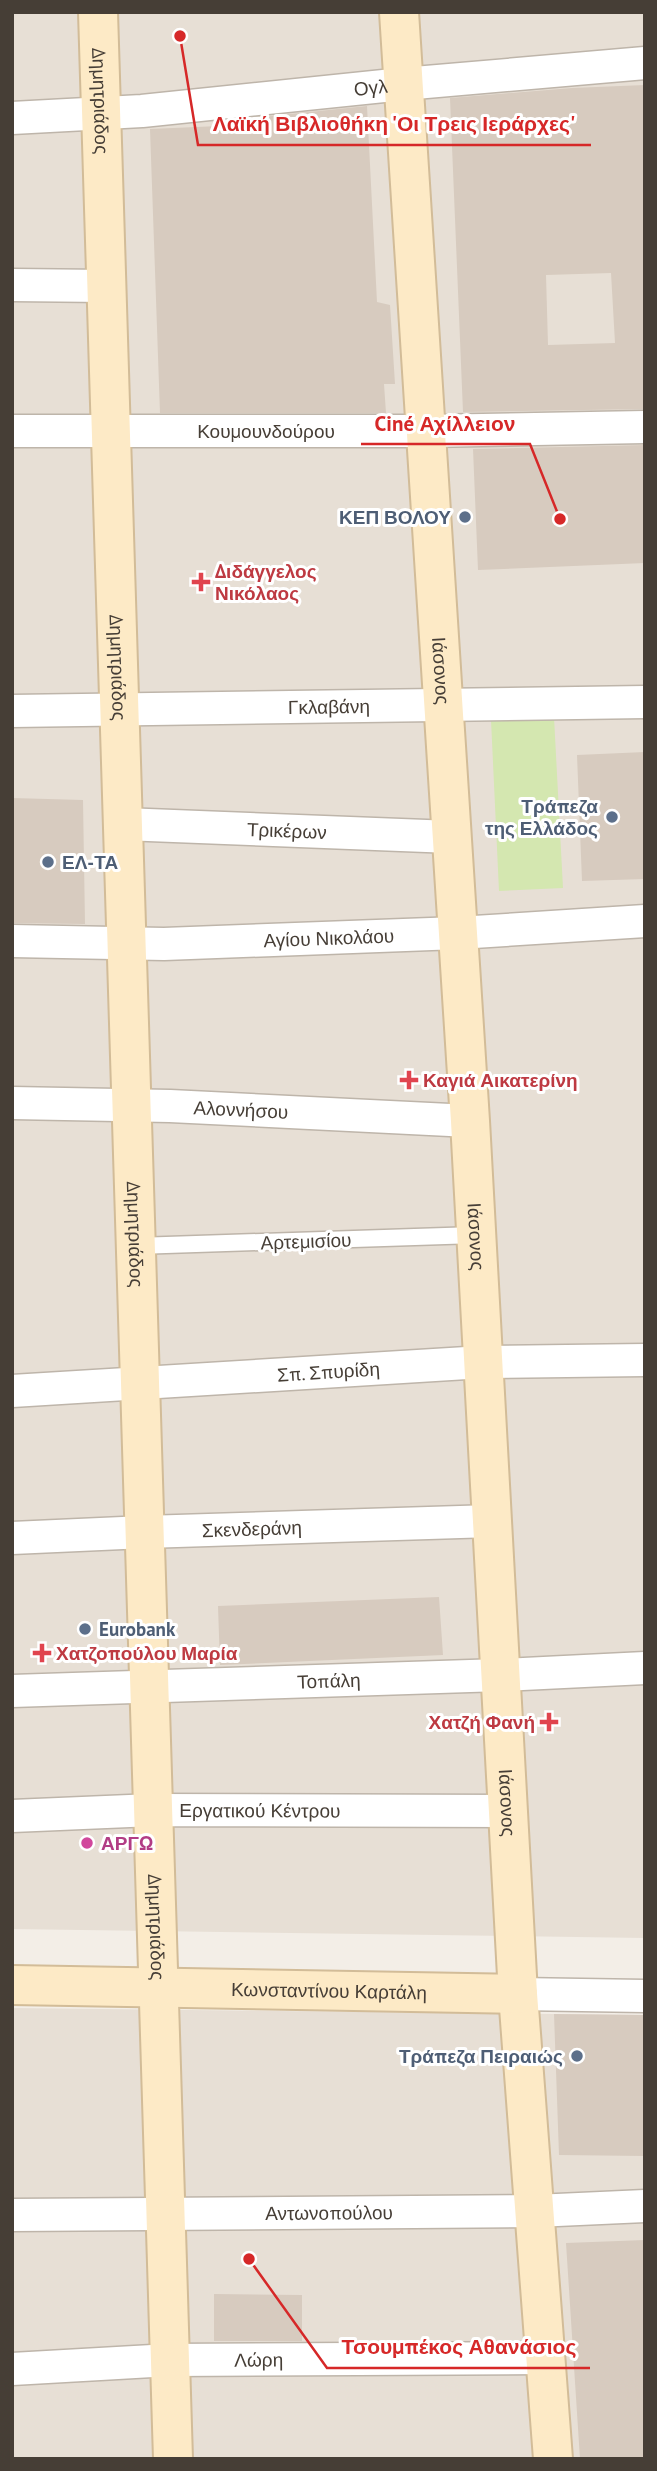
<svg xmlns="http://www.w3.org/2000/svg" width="657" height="2471" viewBox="0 0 657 2471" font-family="'PT Sans',sans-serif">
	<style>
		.residential { fill: #e7dfd5 }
		.green { fill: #d4e7b0 }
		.building { fill: #d7cbbf; fill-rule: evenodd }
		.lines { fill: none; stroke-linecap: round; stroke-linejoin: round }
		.lane-casing { stroke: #beb5aa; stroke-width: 19 }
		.street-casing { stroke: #beb5aa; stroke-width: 35 }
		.secondary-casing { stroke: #d2bc98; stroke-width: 42 }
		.lane { stroke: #fff; stroke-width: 16 }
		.street { stroke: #fff; stroke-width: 32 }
		.secondary { stroke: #fdeac6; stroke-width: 38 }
		.service-dot { fill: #5c6f8a; stroke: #fff; stroke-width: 2.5 }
		.health-dot { fill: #e0444e; stroke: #fff; stroke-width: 2.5 }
		.hotel-dot { fill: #d1479c; stroke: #fff; stroke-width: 2.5 }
		.labels { text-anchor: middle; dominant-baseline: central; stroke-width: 6; stroke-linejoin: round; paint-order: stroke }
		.street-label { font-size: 19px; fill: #463e36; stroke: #fff }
		.service-label { font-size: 19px; font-weight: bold; fill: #4e5e75; stroke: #fff; text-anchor: end }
		.health-label { font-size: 19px; font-weight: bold; fill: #be3a42; stroke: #fff; text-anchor: start }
		.hotel-label { font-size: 19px; font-weight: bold; fill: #b23c85; stroke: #fff; text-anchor: start }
		.leader { fill: none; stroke: #d62828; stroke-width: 2.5 }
		.callout-dot { fill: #d62828; stroke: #fff; stroke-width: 2.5 }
		.callout-label { font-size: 21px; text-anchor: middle; font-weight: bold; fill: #d62828; stroke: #fff; stroke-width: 6; stroke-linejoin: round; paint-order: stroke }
	</style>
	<rect width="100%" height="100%" fill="#f3eee7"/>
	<!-- residential -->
	<path class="residential" d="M12 12H645V1938L12 1929Z
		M12 2008 645 2015V2459H12Z"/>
	<!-- green -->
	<path class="green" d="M554 717 563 888 499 891 491 720Z"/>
	<!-- building -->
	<path class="building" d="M645 85V409L463 412 450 98 572 88ZM611 273 615 343 548 345 546 275Z
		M367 106 377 302 390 305 395 384H384L386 413H160L150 129 242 125V119Z
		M645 445V563L478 570 473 449Z
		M645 752V879L582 881 577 755Z
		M12 798 83 800 85 924 12 923Z
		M439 1597 443 1655 220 1665 218 1606Z
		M554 2014 645 2015V2156L559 2155Z
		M645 2240V2459H580L566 2243Z
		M214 2294 302 2295V2341H214Z"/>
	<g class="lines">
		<defs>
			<path id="lane" d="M136 1246 476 1235"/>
			<g id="street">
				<path id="s1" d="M12 118 142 111 403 84 645 63"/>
				<path d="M12 285 106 286"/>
				<path id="s2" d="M12 431H426L645 427"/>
				<path id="s3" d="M12 711 645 702"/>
				<path id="s4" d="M123 824 452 837"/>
				<path id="s5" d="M12 941 164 944 458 933 645 921"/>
				<path id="s6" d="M12 1103 170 1106 470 1121"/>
				<path id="s7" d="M12 1391 483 1362 645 1360"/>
				<path id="s8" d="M12 1538 145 1532 492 1521"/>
				<path id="s9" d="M12 1691 501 1675 645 1668"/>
				<path id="s10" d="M12 1816 153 1810 509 1811"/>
				<path d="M518 1994 645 1996"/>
				<path id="s11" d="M12 2215 535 2211 645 2206"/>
				<path id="s12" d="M12 2369 170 2360 546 2358"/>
			</g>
			<g id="secondary">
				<path id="s13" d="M98 12 173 2459"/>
				<path id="s14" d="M399 12 470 1121 518 1994 553 2459"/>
				<path id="s15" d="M12 1985 518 1994"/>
			</g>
		</defs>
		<!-- lane casing -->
		<use href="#lane" class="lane-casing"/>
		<!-- street casing -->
		<use href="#street" class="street-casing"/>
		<!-- secondary casing -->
		<use href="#secondary" class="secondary-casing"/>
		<!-- lane -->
		<use href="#lane" class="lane"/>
		<!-- street -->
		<use href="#street" class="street"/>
		<!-- secondary -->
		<use href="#secondary" class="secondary"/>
	</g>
	<!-- markers -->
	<g class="service-dot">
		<circle cx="465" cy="517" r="7"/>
		<circle cx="612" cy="817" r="7"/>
		<circle cx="48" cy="862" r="7"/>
		<circle cx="85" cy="1629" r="7"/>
		<circle cx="577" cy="2056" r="7"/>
	</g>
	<g class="health-dot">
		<path d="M197.5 571.5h7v7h7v7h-7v7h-7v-7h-7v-7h7z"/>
		<path d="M405.5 1069.5h7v7h7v7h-7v7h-7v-7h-7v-7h7z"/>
		<path d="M38.5 1642.5h7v7h7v7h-7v7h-7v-7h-7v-7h7z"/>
		<path d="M545.5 1711.5h7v7h7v7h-7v7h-7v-7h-7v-7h7z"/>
	</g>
	<circle class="hotel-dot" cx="87" cy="1843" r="7"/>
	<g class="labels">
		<!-- street labels -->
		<g class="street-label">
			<text stroke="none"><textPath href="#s1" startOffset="360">Ογλ</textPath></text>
			<text stroke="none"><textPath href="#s13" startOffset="89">Δημητριάδος</textPath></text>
			<text stroke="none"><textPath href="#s2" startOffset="254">Κουμουνδούρου</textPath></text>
			<text stroke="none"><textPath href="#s13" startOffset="656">Δημητριάδος</textPath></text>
			<text stroke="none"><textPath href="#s14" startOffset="660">Ιάσονος</textPath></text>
			<text stroke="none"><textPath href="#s3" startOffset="317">Γκλαβάνη</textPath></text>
			<text stroke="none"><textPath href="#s4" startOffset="164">Τρικέρων</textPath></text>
			<text stroke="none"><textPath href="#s5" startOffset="317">Αγίου Νικολάου</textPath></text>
			<text stroke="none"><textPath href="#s6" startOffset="229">Αλοννήσου</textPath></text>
			<text stroke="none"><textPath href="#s13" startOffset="1223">Δημητριάδος</textPath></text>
			<text stroke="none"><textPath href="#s14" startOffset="1227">Ιάσονος</textPath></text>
			<text transform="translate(306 1241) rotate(-2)">Αρτεμισίου</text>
			<text stroke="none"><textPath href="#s7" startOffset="317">Σπ. Σπυρίδη</textPath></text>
			<text stroke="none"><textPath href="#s8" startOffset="240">Σκενδεράνη</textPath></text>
			<text stroke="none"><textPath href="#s9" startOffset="317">Τοπάλη</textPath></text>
			<text stroke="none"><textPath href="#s14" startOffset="1794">Ιάσονος</textPath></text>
			<text stroke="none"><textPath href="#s10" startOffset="248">Εργατικού Κέντρου</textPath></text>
			<text stroke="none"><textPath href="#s13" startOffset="1916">Δημητριάδος</textPath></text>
			<text stroke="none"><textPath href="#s15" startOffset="317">Κωνσταντίνου Καρτάλη</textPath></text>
			<text stroke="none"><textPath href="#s11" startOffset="317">Αντωνοπούλου</textPath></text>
			<text stroke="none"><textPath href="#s12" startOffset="247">Λώρη</textPath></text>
		</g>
		<!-- service labels -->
		<g class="service-label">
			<text x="451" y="517">ΚΕΠ ΒΟΛΟΥ</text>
			<text x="598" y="806">Τράπεζα<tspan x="598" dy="22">της Ελλάδος</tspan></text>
			<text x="62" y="862" text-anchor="start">ΕΛ-ΤΑ</text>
			<text x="99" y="1629" text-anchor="start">Eurobank</text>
			<text x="563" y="2056">Τράπεζα Πειραιώς</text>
		</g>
		<!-- health labels -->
		<g class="health-label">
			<text x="215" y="571">Διδάγγελος<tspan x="215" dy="22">Νικόλαος</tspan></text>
			<text x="423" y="1080">Καγιά Αικατερίνη</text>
			<text x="56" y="1653">Χατζοπούλου Μαρία</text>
			<text x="535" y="1722" text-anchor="end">Χατζή Φανή</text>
		</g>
		<!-- hotel labels -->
		<g class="hotel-label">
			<text x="101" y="1843">ΑΡΓΩ</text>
		</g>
	</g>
	<!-- callouts -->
	<path class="leader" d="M180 36L198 145H591M560 519L530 444H361M249 2259L327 2368H590"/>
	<g class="callout-dot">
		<circle cx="180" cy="36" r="7"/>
		<circle cx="560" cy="519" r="7"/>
		<circle cx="249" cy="2259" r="7"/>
	</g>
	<g class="callout-label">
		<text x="394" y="131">Λαϊκή Βιβλιοθήκη 'Οι Τρεις Ιεράρχες'</text>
		<text x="445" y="431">Ciné Αχίλλειον</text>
		<text x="459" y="2354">Τσουμπέκος Αθανάσιος</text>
	</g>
	<!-- border -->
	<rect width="657" height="2471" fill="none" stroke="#463e36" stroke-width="28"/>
</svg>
